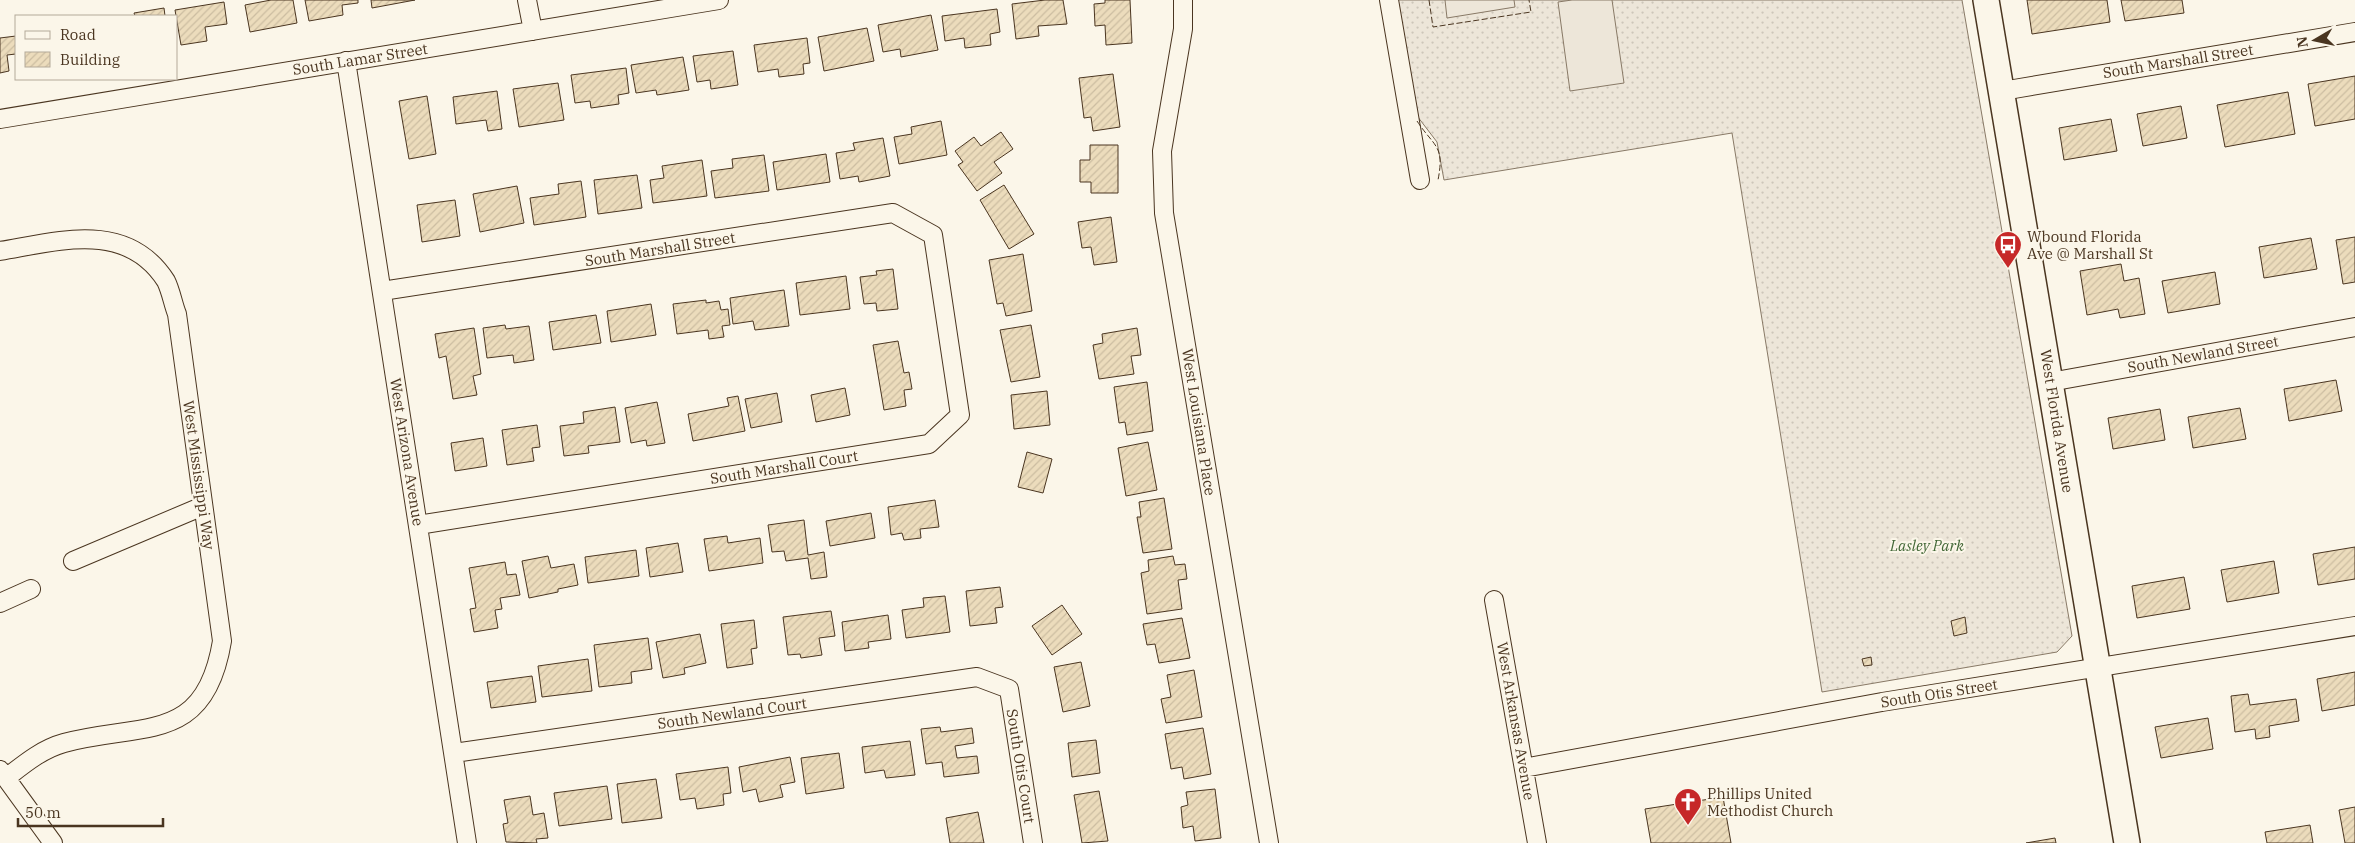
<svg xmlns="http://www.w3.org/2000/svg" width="2355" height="843" viewBox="0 0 2355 843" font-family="'IBM Plex Serif',serif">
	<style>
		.grass { fill: url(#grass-dots); stroke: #887966 }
		.garden { fill: #ede6d9; stroke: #887966 }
		.building { fill: url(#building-hatch); stroke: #4a3520 }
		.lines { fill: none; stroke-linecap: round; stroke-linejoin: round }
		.street-casing { stroke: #4a3520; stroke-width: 20 }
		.secondary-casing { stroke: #4a3520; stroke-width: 28 }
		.street { stroke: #fbf6e9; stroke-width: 18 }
		.secondary { stroke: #fbf6e9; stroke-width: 25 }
		.fence { stroke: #4a3520; stroke-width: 1; stroke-dasharray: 6 2.5; stroke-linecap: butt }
		.labels { text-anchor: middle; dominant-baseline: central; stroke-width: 4; stroke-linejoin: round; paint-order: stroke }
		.street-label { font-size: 15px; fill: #4a3520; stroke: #fbf6e9 }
		.poi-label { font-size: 15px; fill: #4a3520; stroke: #fbf6e9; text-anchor: start }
		.park-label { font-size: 15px; font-style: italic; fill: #436837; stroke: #fbf6e9 }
	</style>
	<defs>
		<pattern id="grass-dots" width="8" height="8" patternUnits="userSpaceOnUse" patternTransform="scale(1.25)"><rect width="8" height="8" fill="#ede6d9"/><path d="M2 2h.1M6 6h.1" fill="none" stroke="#cdc6ba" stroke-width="1.8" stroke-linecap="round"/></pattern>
		<pattern id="building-hatch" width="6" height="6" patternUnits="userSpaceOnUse" patternTransform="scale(1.25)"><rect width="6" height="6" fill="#ecdcbc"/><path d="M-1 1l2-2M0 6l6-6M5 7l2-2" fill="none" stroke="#ccbda1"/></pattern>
	</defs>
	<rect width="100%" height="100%" fill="#fbf6e9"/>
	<!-- grass -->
	<path class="grass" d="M1395 0H1962L2072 636 2057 652 1822 692 1732 133 1444 180 1437 142 1414 112Z"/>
	<!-- garden -->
	<path class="garden" d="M1445 0H1514L1515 7 1447 18Z
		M1572 0H1612L1624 83 1570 91 1558 2Z"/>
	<!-- building -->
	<path class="building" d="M271 0H293L297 23 250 32 245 5Z
		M305 0H358V3L342 5 343 15 309 21Z
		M371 0H415L372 8Z
		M1045 0H1063L1067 24 1038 26 1039 36 1016 39 1012 4Z
		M1105 0H1130L1132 43 1106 45 1105 25 1095 26 1094 4 1105 3Z
		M2027 0H2107L2110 22 2032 34Z
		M2121 0H2182L2184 13 2125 21Z
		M224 2 227 24 205 27 207 41 181 45 175 10Z
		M164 8 165 16H135L134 13Z
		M997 9 1000 32 990 34 991 45 965 48 964 38 945 41 942 16Z
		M931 15 938 50 901 57 900 49 883 52 878 25Z
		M867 28 874 61 824 71 818 37Z
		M16 36V54L7 55 9 71 0 73V38Z
		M807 38 810 63 803 64 804 74 779 77 778 69 758 72 754 45Z
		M733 51 738 85 711 89 710 80 697 82 693 56Z
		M683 57 689 90 657 95 656 90 636 93 631 65Z
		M626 68 629 93 618 95 619 104 591 108 590 101 575 103 571 75Z
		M1113 74 1120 127 1093 131 1091 117 1084 118 1079 78Z
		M2355 76V119L2315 126 2308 84Z
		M558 83 564 120 519 127 513 89Z
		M497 91 502 129 488 131 486 120 456 124 453 97Z
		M2288 92 2295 134 2225 147 2217 105Z
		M427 96 436 154 409 159 399 101Z
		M2181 106 2187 138 2143 146 2137 114Z
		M2111 119 2117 151 2064 160 2059 128Z
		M941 121 947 155 899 164 894 137 912 134 911 127Z
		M1001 132 1013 149 994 162 1002 173 977 191 958 165 963 162 955 151 974 137 981 146Z
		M883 138 890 176 859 182 858 176 840 179 836 153 855 150 853 143Z
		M1090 145H1118V193H1091V182H1080V160H1090Z
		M826 154 830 182 777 190 773 162Z
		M764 155 769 191 715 198 711 171 733 168 732 159Z
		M702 160 707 196 653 203 650 180 664 178 662 166Z
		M637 175 642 208 598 214 594 180Z
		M581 181 586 217 534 225 530 198 559 194 558 184Z
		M1004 185 1034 234 1009 249 980 200Z
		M517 186 524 223 480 232 473 194Z
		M455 200 460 236 422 242 417 205Z
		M1111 217 1117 262 1094 265 1091 247 1082 248 1078 222Z
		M2355 237V282L2343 284 2336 240Z
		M2311 238 2317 269 2264 278 2259 247Z
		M1023 254 1032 311 1006 316 1003 303 997 304 989 260Z
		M2121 264 2124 281 2139 278 2145 314 2120 318 2118 309 2087 315 2080 271Z
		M893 269 898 309 877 311 876 303 864 304 860 277 877 275 876 271Z
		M2215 272 2220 304 2168 313 2162 281Z
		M846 276 850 309 800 315 796 283Z
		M784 290 789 326 755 330 753 321 733 324 730 298Z
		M706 300V303L719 301 721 310 728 309 730 325 722 326 724 337 709 339 708 330 677 334 673 304Z
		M651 304 656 335 611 342 607 311Z
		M596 315 601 343 553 350 549 322Z
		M505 325 506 329 529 326 534 360 514 363 513 355 487 358 483 328Z
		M1031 325 1040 377 1011 382 1000 330Z
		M474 328 481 374 473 376 477 395 453 399 446 356 439 358 435 334Z
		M1137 328 1141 355 1131 356 1134 374 1099 379 1093 345 1103 343 1102 334Z
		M898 341 904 373 909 372 912 389 904 390 906 406 884 410 873 345Z
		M2336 380 2342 411 2289 421 2284 389Z
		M1147 382 1153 431 1127 435 1125 422 1119 423 1114 387Z
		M845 388 850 415 816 422 811 395Z
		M1047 391 1050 425 1014 429 1011 395Z
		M777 393 782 422 751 428 745 399Z
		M738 396 745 431 693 441 688 414 729 406 727 398Z
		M657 402 665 443 647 446 646 440 631 443 625 408Z
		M615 407 620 442 588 446 589 453 564 456 560 426 584 423 583 412Z
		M2240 408 2246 439 2193 448 2188 417Z
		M2160 409 2165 440 2113 449 2108 418Z
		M537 425 540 447 532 448 534 461 507 465 502 430Z
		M483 438 487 466 455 471 451 443Z
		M1148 442 1157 490 1126 496 1118 448Z
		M1027 452 1052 459 1043 493 1018 487Z
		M1164 498 1172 549 1143 553 1137 517H1141L1139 502Z
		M935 500 939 527 920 529 921 538 904 540 902 533 891 535 888 507Z
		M871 513 875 538 830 546 826 521Z
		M804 520 808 555 824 552 827 577 811 579 808 558 786 561 784 551 772 552 768 525Z
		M727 536 728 543 760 538 763 563 709 571 704 539Z
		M678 543 683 572 650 577 646 548Z
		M2355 547V579L2318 585 2313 554Z
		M636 550 639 576 588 583 585 557Z
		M548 556 551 568 574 564 578 585 558 589V592L529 598 522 561Z
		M1173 556 1175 565 1185 564 1187 579 1178 580 1182 609 1147 614 1141 573 1149 571 1148 560Z
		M2274 561 2279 593 2227 602 2221 570Z
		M505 562 507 575 516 574 520 595 500 598 502 609 495 610 498 628 474 632 470 609 476 608 469 568Z
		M2184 577 2190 609 2137 618 2132 586Z
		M1000 587 1003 607 995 608 997 623 970 626 966 591Z
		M945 596 950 632 906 638 902 610 924 607 923 598Z
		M1062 605 1082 634 1052 655 1032 626Z
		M831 611 835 636 819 638 822 655 801 658 800 654 788 655 783 617Z
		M888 615 891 639 868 642 869 648 845 651 842 622Z
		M1965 617 1967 633 1954 636 1951 621Z
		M1182 618 1190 658 1159 663 1155 644 1147 645 1143 624Z
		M754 620 757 648 751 649 753 664 727 668 721 624Z
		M700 634 706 663 684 668 685 674 663 678 656 642Z
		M648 638 652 669 631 672 632 683 599 687 594 645Z
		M1871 657 1872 665 1864 666 1862 659Z
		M588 659 592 691 542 697 538 666Z
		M1081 662 1090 706 1063 712 1054 667Z
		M1194 670 1202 717 1166 723 1161 699 1171 697 1167 675Z
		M2355 672V705L2322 711 2317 679Z
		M532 676 536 702 491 708 487 682Z
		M2248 694 2250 705 2296 699 2299 721 2269 726 2270 737 2256 739 2255 729 2235 732 2231 696Z
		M2208 718 2213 749 2161 758 2155 727Z
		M940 727 941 732 972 728 974 743 955 746 957 758 977 756 979 773 944 777 942 762 926 764 921 729Z
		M1203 728 1211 774 1184 779 1182 767 1171 769 1165 734Z
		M1096 740 1100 773 1072 777 1068 743Z
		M910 741 915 775 886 778 884 770 865 773 862 747Z
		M839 753 844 788 806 794 801 758Z
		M790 757 795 782 780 785 783 797 759 802 756 789 743 792 739 767Z
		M728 767 731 793 723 794 724 805 697 809 695 798 680 800 676 774Z
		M656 779 662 818 622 823 617 784Z
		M607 786 612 819 559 826 554 793Z
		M1215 789 1221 838 1195 841 1193 826 1183 828 1181 807 1188 805 1186 792Z
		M1099 791 1108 841 1082 843 1074 795Z
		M530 796 533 815 544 813 548 838 536 839 537 843 506 842 503 824 508 823 504 800Z
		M1723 797 1731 843H1651L1645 809Z
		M2355 807V843H2345L2339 810Z
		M978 812 984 843H950L946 818Z
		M2310 825 2313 843H2267L2265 832Z
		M2055 838 2056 843H2026Z"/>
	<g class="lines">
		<defs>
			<path id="street" d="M527 0 533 31
				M1183 0V29L1162 151 1164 213 1269 843
				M1389 0 1420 180
				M346 61 467 843
				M2002 91 2355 32
				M0 119 719 0
				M0 251C59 241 127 220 166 281 171 291 173 304 177 314L222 641C205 745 143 722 64 743 42 749 24 764 6 778
				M382 291 893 213 933 235 960 415 929 444 418 525
				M2050 382 2355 327
				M73 561 203 506
				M1494 600 1537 843
				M0 603 31 589
				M454 753 977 677 1009 689 1033 843
				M1524 768 1882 702 2355 626
				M0 770 53 843"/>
			<path id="secondary" d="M1986 0 2127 843"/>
		</defs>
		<!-- street casing -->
		<use href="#street" class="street-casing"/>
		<!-- secondary casing -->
		<use href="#secondary" class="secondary-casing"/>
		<!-- street -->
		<use href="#street" class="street"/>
		<!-- secondary -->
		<use href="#secondary" class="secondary"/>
		<!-- fence -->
		<path class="fence" d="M1429 0 1433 27 1531 12 1529 0
			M1417 121C1434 147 1445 145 1438 180"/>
	</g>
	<!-- icons -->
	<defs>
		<symbol id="bus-pin" viewBox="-11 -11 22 30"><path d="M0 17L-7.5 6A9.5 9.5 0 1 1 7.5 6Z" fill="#c62828" stroke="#fbf6e9"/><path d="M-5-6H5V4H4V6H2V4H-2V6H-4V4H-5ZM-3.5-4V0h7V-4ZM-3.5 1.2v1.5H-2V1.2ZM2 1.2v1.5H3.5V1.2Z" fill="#fff"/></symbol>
		<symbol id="church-pin" viewBox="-11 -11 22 30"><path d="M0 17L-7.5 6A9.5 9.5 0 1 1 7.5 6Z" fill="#c62828" stroke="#fbf6e9"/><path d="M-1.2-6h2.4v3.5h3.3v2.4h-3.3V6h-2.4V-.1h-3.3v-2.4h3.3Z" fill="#fff"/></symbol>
	</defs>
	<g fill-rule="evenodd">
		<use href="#bus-pin" x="1992" y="229" width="32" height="43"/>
		<use href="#church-pin" x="1672" y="786" width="32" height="43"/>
	</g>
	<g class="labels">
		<!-- street labels -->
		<g class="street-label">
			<text transform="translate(360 59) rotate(-9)">South Lamar Street</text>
			<text transform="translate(2178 61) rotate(-9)">South Marshall Street</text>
			<text transform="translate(660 249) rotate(-9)">South Marshall Street</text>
			<text transform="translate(2203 354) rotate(-10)">South Newland Street</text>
			<text transform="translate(2057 421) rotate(81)">West Florida Avenue</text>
			<text transform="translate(1199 422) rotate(81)">West Louisiana Place</text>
			<text transform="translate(407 452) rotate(81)">West Arizona Avenue</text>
			<text transform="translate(784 467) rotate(-9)">South Marshall Court</text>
			<text transform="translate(199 475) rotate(82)">West Mississippi Way</text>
			<text transform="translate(1939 693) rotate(-9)">South Otis Street</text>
			<text transform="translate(732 713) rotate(-8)">South Newland Court</text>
			<text transform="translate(1516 721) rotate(80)">West Arkansas Avenue</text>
			<text transform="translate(1021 766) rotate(81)">South Otis Court</text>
		</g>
		<!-- poi labels -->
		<g class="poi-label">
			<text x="2027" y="236">Wbound Florida<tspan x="2027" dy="17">Ave @ Marshall St</tspan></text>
			<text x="1707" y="793">Phillips United<tspan x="1707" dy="17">Methodist Church</tspan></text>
		</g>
		<!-- park labels -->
		<g class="park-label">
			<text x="1927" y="545">Lasley Park</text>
		</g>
	</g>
	<!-- legend -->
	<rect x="15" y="15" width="162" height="65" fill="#fbf6e9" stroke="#b4a999"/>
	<rect x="25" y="31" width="25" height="8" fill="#fbf6e9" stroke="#b4a999"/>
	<text x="60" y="40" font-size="15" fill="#4a3520">Road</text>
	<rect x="25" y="52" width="25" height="15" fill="url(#building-hatch)" stroke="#b4a999"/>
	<text x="60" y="65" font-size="15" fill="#4a3520">Building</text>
	<!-- north arrow -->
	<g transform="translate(2315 40) rotate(261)" stroke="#fbf6e9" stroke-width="4" paint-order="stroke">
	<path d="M0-4L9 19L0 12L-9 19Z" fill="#4a3520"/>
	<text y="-8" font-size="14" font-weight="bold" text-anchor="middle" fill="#4a3520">N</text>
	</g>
	<!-- scale -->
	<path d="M18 818v8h145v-8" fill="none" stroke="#4a3520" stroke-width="2.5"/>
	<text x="25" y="818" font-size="15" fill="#4a3520" stroke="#fbf6e9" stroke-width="4" paint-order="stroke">50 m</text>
</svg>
